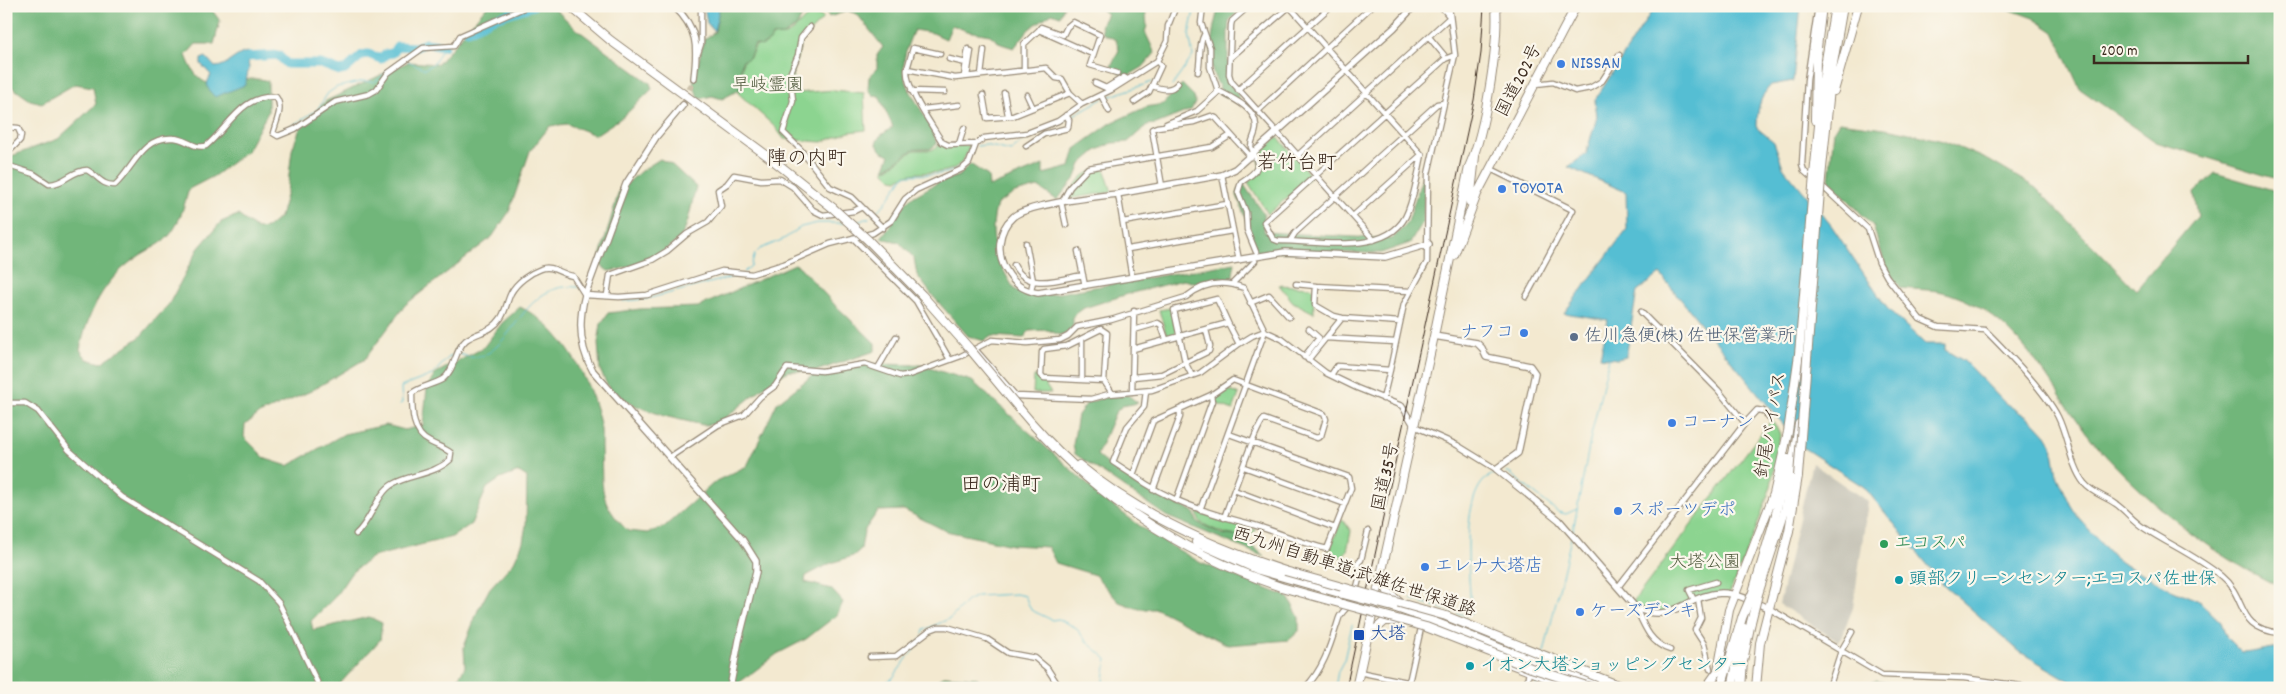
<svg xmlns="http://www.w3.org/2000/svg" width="2286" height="694" viewBox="0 0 2286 694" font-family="Dekko,'Klee One',sans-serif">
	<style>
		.industrial { fill: #c7c5b8 }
		.green { fill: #8cd490; stroke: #647f57 }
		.forest { fill: #71b67a; stroke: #56704c }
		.water { fill: #55bed3; stroke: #487478 }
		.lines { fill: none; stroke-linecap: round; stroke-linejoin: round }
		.stream { stroke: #55bed3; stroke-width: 1 }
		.river { stroke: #55bed3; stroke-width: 9 }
		.tertiary-tunnel { stroke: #cec3ac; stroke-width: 5.5; stroke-dasharray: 5.5 3; stroke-linecap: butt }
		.minor-casing { stroke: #978a77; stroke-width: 7 }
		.tertiary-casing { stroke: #978a77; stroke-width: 8 }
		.trunk-casing { stroke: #978a77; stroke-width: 10 }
		.motorway-casing { stroke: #978a77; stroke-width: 10 }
		.minor { stroke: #fff; stroke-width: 4.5 }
		.tertiary { stroke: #fff; stroke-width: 5.5 }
		.trunk { stroke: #fff; stroke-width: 8 }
		.motorway { stroke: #fff; stroke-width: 8 }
		.rail { stroke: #3b2a1e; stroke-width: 1 }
		.trunk-bridge-casing { stroke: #978a77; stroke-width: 10; stroke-linecap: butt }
		.motorway-bridge-casing { stroke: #978a77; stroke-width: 10; stroke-linecap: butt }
		.trunk-bridge { stroke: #fff; stroke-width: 8 }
		.motorway-bridge { stroke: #fff; stroke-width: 8 }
		.shop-dot { fill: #3f7fe0; stroke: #fbf7ec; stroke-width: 2 }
		.service-dot { fill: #5c6f8a; stroke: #fbf7ec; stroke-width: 2 }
		.leisure-dot { fill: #2e9e5b; stroke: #fbf7ec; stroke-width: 2 }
		.culture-dot { fill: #0f9aa8; stroke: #fbf7ec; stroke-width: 2 }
		.transit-dot { fill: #1a4fb4; stroke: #fbf7ec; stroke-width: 2 }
		.labels { text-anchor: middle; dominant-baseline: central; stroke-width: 4.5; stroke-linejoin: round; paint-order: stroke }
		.shop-label { font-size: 18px; fill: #366cbe; stroke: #fbf7ec; text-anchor: start }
		.street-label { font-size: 18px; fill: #3b2a1e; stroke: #fbf7ec }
		.park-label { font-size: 18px; fill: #535d40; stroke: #fbf7ec }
		.service-label { font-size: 18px; fill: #4e5e75; stroke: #fbf7ec; text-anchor: start }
		.leisure-label { font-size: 18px; fill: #27864d; stroke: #fbf7ec; text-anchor: start }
		.culture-label { font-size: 18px; fill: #0d838f; stroke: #fbf7ec; text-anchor: start }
		.transit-label { font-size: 18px; fill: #164399; stroke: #fbf7ec; text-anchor: start }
		.quarter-label { font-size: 20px; fill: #3b2a1e; stroke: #fbf7ec }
	</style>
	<rect width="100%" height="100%" fill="#fbf7ec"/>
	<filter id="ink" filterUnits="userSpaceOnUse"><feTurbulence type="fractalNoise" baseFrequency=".02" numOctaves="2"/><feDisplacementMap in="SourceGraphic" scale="10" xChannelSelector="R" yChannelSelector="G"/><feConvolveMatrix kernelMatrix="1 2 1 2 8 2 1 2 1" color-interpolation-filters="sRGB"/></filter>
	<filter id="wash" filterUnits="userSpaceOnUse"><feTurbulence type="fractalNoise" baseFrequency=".0096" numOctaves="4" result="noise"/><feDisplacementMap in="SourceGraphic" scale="20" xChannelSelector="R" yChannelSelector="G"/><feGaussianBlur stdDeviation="1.12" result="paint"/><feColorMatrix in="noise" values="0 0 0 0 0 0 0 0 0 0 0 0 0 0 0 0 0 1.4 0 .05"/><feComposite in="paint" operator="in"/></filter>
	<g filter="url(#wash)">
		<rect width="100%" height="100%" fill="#f3e9d0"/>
		<!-- industrial -->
		<path class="industrial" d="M1812 463 1868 502 1853 608 1839 642 1779 604Z"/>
		<!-- green -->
		<path class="green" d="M814 13 824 18 803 38 792 75 797 93 834 90 864 93 866 130 849 132 822 142 784 139 776 128 738 93 743 81 741 75 743 61 750 57 756 45C764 47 769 43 773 36 777 35 781 36 785 35 798 31 800 18 814 13Z
			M1276 138H1279L1310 175V178L1268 214 1248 182 1259 174 1260 163 1258 157Z
			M939 145 947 147 970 145C968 150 966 156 963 160 948 182 914 165 898 180L892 179 884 171 914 150H932Z
			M1104 168 1112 192 1067 199V197C1080 179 1081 172 1104 168Z
			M1279 285 1311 287 1313 290 1314 313 1293 302Z
			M1171 308 1176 331 1174 335 1169 336 1166 334 1159 310Z
			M1034 376H1039V381H1046V386L1051 393H1033Z
			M1227 390 1239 394 1233 410 1215 403 1217 396Z
			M1772 419 1780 435 1771 486 1755 532 1729 594 1698 599 1673 612 1647 613 1632 603Z
			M1197 512 1256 530C1244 544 1212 530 1199 521Z
			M1342 519 1351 531 1347 551 1341 557 1328 553Z"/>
		<!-- forest -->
		<path class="forest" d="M6 6H209L220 21 214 44H196L186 55C205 109 234 70 268 81V112L247 151 214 176 189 189C184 205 180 224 168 237 158 247 146 250 136 258 104 279 87 314 80 350L87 359 101 363 140 337 169 304 198 249 221 222 238 215 257 229 267 228 280 217 287 192 292 150 300 128 326 101 408 62 438 64 487 6H552L575 28 650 83 652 89 624 116 595 135 567 124 550 126 530 151 509 212 492 237 405 305 365 359 311 391 259 414 245 425 244 437 266 459 288 466 344 434 386 425 405 430 423 425 427 388 436 373 483 348 502 323 520 307C562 326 591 380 600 424 602 431 601 440 601 447 603 488 597 501 628 531L647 533 664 527 716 481 747 466 777 403 813 375 874 364 920 365 972 381 1105 500 1151 534 1201 563 1288 597 1299 617V631L1289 640 1228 645 1157 609H1139L1119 602 1095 575 1056 563 1048 547 1012 545 946 531 904 510 878 511 864 531 861 549 853 556 831 563 806 576 805 582 831 589 843 602 837 615 806 639 777 654 732 688H452L465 667 464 647 478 610 490 588 514 562 523 542 526 525 527 477 519 472 500 479 487 488 471 524 452 537 372 557 352 572 334 598 311 621 313 630 369 617 382 623 380 640 336 688H6V158L58 139 96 104 93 87 75 84 42 103 30 100 6 83Z
			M719 6H1064L1060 16 1052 13 1029 29 1014 48 1001 44 990 35 967 31 952 25 946 39 933 33 914 30C887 85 922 96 937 144L930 149H914L884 170 890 155 881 151 876 143 880 136 893 127 879 96 872 95 868 89 869 77 877 68V55L883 47 857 14 848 11 829 17 824 8 803 15 796 27 783 35 772 36 770 41 761 46 755 44 749 58 742 61 740 75 742 80 739 90 722 99 712 96 699 99 693 84 704 39 715 32Z
			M1145 6 1147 26 1145 32 1155 53 1143 67 1126 77 1111 66 1119 50 1116 40 1102 33 1101 25 1107 14 1097 6Z
			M1220 6H1243L1229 21 1228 32V81L1238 95 1240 101 1235 102 1221 94C1220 86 1217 83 1214 76 1207 62 1213 20 1220 6Z
			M2000 6H2280V180L2156 142 2080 89 2054 32 2033 18Z
			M1182 84 1194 96 1195 103 1191 110 1156 124 1147 125 1128 142 1112 143 1096 151 1081 164 1076 177 1057 200 1038 187 1015 193 997 204C987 237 997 262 1015 290L1042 296 1235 263 1232 280 1222 278 1197 283 1183 280 1128 294 1084 308 1073 316V326L1067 333 1059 335 1048 330 1029 331 1024 338 992 336 984 341 968 336 932 295 917 275 914 258 899 242 881 238 909 199 939 182 959 176 970 164 988 176 989 187 1043 165V174L1070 167 1075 149 1111 123 1146 107 1163 104Z
			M1839 122 1892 129 1943 141 1990 161 2036 188 2136 290 2198 216 2194 193 2215 173 2280 192V587C2213 555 2156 509 2105 455 2055 401 2026 318 1950 294 1936 289 1917 290 1901 288L1887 270 1873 226 1829 180 1834 130Z
			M660 159 671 164 696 187C692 201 690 217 684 231 676 251 628 270 608 271L598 263 619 191 641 171Z
			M1425 168 1423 222 1410 243 1381 253 1257 252 1237 195 1242 182 1264 214V232L1392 239 1408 222Z
			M795 264 800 267 834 304 875 343V351L816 371H788L765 386 718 424 703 425 664 416 634 405 609 389 600 370 598 343 601 324 608 313 640 309 698 307Z
			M1128 395 1138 403 1122 406 1115 413 1097 455C1125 481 1161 496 1194 512L1197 522 1222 534 1243 537 1265 557 1166 516 1075 454 1073 445 1078 415 1087 403 1103 398Z
			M944 676 977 678 992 688H926Z
			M1876 681 1912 688H1858Z"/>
		<!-- water -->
		<path class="water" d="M704 6H720L714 31 707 23Z
			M1655 6H1801L1793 81 1771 85C1759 97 1757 112 1757 128L1774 142 1783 167 1831 225 1887 308 1925 344H1945V350L1964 361 2005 403 2033 421 2046 435 2052 445 2057 475 2070 504 2078 517 2113 556 2122 563 2169 588 2199 601 2221 622 2227 638 2242 653C2255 653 2267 647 2280 648V688H2082L2020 652 1944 585 1864 487 1802 447 1660 274 1637 291 1626 357 1617 359 1600 357 1608 320 1564 313 1627 229 1626 192 1568 167 1586 154 1597 117 1595 100Z
			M247 52 249 68 245 85 215 97C206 88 205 85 211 75L201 64V59L206 57 215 67C227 67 235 54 247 52Z"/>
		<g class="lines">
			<!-- stream -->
			<path class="stream" d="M408 61 425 69 435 62 442 49
				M1172 86 1193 56 1189 34 1195 6
				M1105 98 1152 82
				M1070 117 1102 99
				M280 133 317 110 328 93 337 87 364 81 375 82 398 62 404 60
				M977 146 985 145 1011 151 1026 139 1067 119
				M872 215 884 205 904 176C923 172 947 180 963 164 968 159 968 151 973 147
				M854 223 869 218
				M744 272 751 266 755 254 760 249 784 239 801 227 818 223H843
				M623 301 646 299 741 275
				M458 354C464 355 470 358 477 357 513 352 523 279 578 287
				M400 404 402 403 401 387 432 375 448 358 454 355
				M1506 473H1509L1558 512 1566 514 1577 509
				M1573 531 1591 436 1609 358
				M1411 599 1465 615 1471 614C1471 584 1455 482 1497 473
				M923 634 924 630 951 618 967 601 977 596 1016 594 1025 596 1031 610 1052 620 1058 619 1075 627 1088 643 1107 659 1103 688
				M1544 653 1571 538
				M877 688 892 679 922 638
				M1335 688 1338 671 1344 660 1352 625
				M1536 688 1538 679"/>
			<!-- river -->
			<path class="river" d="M468 31 492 19 533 6
				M247 57 278 55 287 64H321L340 71 345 70 362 55 368 54 381 59 386 54 393 53 397 46 416 47 426 43 444 46"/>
		</g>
	</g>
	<g filter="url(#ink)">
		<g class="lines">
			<!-- tertiary-tunnel -->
			<path class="tertiary-tunnel" d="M683 105 694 78"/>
			<defs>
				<path id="minor" d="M1249 6 1232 21 1231 25 1229 74 1231 81 1374 240
					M1289 6 1422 155
					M1441 6 1449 16
					M810 27 801 38 798 55 790 74 793 101 783 132 800 149 830 187 852 197 883 228
					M1039 30 1041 27 1063 35 1067 27 1073 22 1100 35 1090 65 1117 73
					M1429 37 1444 55
					M698 53 701 44V6
					M1230 58 1290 6
					M949 59 966 63
					M907 69 913 48 940 54
					M1024 70V44L1039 30 1090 53
					M1198 72C1201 60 1198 46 1204 35
					M981 75 984 50
					M964 76 968 49
					M967 76 971 51
					M1095 83 1106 88 1124 77 1127 79
					M1536 84 1553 82 1575 91 1590 88 1602 81 1619 55
					M1152 86C1162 89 1171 92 1178 83
					M1217 90C1230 97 1257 108 1256 127 1256 134 1251 140 1251 147 1261 167 1260 170 1241 182L1238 192 1246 212 1247 230 1256 252
					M1238 90 1331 6
					M911 91 945 92
					M1004 93 1008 115
					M983 95 987 118 1013 116 1070 93
					M1027 95 1033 108
					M1101 95 1109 111
					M1134 102 1149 92 1161 66 1157 61
					M924 109 959 105
					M1258 111 1372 6
					M1166 124 1197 111 1217 93V88L1210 67V48L1201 23 1203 6
					M6 127 18 128 21 135 20 140 6 155
					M959 144 964 128
					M976 144 948 145 942 142C932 125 905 88 907 69L955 78 1046 68 1056 78 1062 79 1070 93 1082 104
					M1026 146 1044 134 1068 128 1069 120 1066 115
					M1298 155 1450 17
					M1422 155C1418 173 1415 193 1408 211 1391 258 1316 240 1278 241L1273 239 1264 222 1445 59 1455 55
					M6 165 34 174 49 184C63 185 72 170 87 170 98 176 102 186 115 185 133 169 142 136 173 138 186 138 192 149 206 146 229 127 242 94 276 97 284 108 276 121 273 133L278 136 295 129 335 102 369 94 376 90 388 73 423 48 454 46 460 36 528 6
					M1491 169 1573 210 1526 297
					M1222 175 1239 260
					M1813 179 1804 171 1802 164 1807 80 1818 6
					M1820 184 1868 229 1879 263 1887 277 1920 319 1938 327 1985 330C2006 351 2045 391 2058 417 2068 437 2070 465 2084 483 2093 494 2105 496 2116 504 2126 511 2133 521 2144 528 2170 545 2198 557 2221 576 2249 599 2234 628 2280 633
					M1162 186 1152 129 1157 127 1194 122 1211 116 1216 118 1251 157
					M1118 194 1132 278
					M1061 202 1066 225
					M1062 202 1070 187 1088 168 1212 147 1231 135
					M1353 216 1421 155
					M1123 222 1227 204
					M853 238 916 301 950 360
					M1290 241 1295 233 1437 104 1444 103
					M1026 243 1033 281 1031 291
					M1128 249 1232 231
					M1078 251 1085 286
					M1014 265C1027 292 1060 279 1083 275
					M1232 284 1255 261
					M1296 284 1316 286
					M607 295 610 275 652 260 667 251 687 234 708 222 721 206 718 190 727 184 734 175 761 180 780 179 793 187 813 210 823 215 854 211 862 207
					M1250 303 1269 295 1289 317
					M1400 322 1342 318 1334 316 1315 305 1316 286 1410 291
					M1134 330 1158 323 1161 325 1166 339
					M1326 338 1395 342
					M1082 339V380L1044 378 1041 375 1042 352 1044 349 1067 346 1101 329 1107 333 1104 381 1112 393
					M975 349 1016 396 1091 399 1109 394 1152 390 1200 373 1239 344 1252 336 1265 331 1282 339 1326 373 1357 388 1402 406 1414 426 1457 445 1496 469
					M1133 349 1228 323 1239 344
					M1304 357 1319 338 1309 329
					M1308 360 1342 318
					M878 368 896 337
					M1331 375 1337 366 1390 370 1404 304 1427 262 1428 174 1455 55 1449 6
					M1192 376 1185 362 1174 310 1217 299 1228 323
					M1133 377 1162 374 1209 351 1210 346 1206 330
					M1082 380 1104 381
					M1132 392 1134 311
					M1383 399 1390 370
					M6 403H25L38 411 69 450 122 497 259 581 279 603 320 688
					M1745 423 1757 410 1763 411 1769 417
					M1229 434 1349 477 1351 488 1327 549C1300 543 1276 531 1250 524 1208 513 1168 501 1133 475L1153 421 1211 395 1233 380 1324 414 1326 419 1321 436 1317 438 1264 419C1255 428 1240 476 1234 490
					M670 457 718 425 744 415 760 397 775 386 787 368 822 371 865 364 900 376 909 375 961 356 992 340 1027 343 1060 340 1068 336 1077 327 1111 320 1186 297C1203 283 1223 280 1244 288L1265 331 1200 510
					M1244 467 1345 504
					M1133 475 1113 462 1127 427 1144 407 1146 391
					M1153 490 1180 417V410
					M1176 501 1212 401 1211 395
					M1224 518 1234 490 1335 528
					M356 534C371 521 377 493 393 484 411 474 433 475 450 460L451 453C445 448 437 446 430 442 412 434 412 411 412 393 421 386 433 385 443 379 456 369 454 350 466 340 479 331 491 333 501 318 506 310 507 301 511 293 517 282 530 273 541 269 552 264 562 275 573 276L585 295 619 297 647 295 722 271 752 274 784 264 830 244 873 233 891 221 905 199 916 190 962 169 969 163 976 144 984 138 1027 133 1058 121 1082 104 1111 90 1157 61 1167 41 1168 26 1176 6
					M1618 587 1745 423 1718 390 1641 312
					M1698 599 1701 618 1695 630 1704 644 1710 669
					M1694 600 1689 590 1716 582
					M1636 608C1644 626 1650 643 1670 650
					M1770 609 1882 675 1964 678 2035 688
					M870 657 896 656 930 630 938 627H947L987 639 1008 653 1035 658 1047 668 1060 688
					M1359 672 1407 682
					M1305 688C1324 669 1331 643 1339 618 1341 612 1348 608 1351 602 1356 594 1358 582 1361 572L1357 564 1361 560 1368 531
					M1405 688 1410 678 1421 628
					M1526 688 1529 672
					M1829 688 1841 651 1852 632"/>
				<path id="tertiary" d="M674 6C698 29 698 46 694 78
					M1414 6 1394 28 1235 169 1222 175C1187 181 1152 188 1117 194 1095 197 1027 204 1013 217 998 230 996 254 1006 270 1014 284 1022 290 1038 293L1285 252 1385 257 1429 244
					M683 105 656 137 626 184 585 295C578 322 579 347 593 371L742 539 756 561V572L739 640 730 688
					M1434 336 1477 343 1482 348 1486 357 1530 366 1535 373 1518 453 1496 469 1559 520 1636 608C1674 625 1687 594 1722 593 1738 593 1755 603 1770 609"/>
				<path id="trunk" d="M1834 91 1858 6
					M1815 120 1816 56 1822 6
					M1814 175 1825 66 1835 6
					M1821 178 1832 69 1843 6
					M1470 202 1475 156
					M1454 255 1477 194 1576 6
					M1382 576 1388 592 1400 603
					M1753 592 1775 518 1788 459
					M1369 635 1385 621H1397
					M1516 648 1594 679
					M1511 664 1574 688
					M1356 688 1434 336 1469 167C1485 132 1499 45 1496 6
					M1706 688 1718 671 1729 610 1774 494 1788 432 1799 354
					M1721 688 1742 618
					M1732 688 1744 628
					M1756 688 1760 643 1789 531 1798 476"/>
				<path id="motorway" d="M570 6 610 40 769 157 833 208
					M868 240 922 295 969 348
					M1018 407C1087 491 1177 552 1281 587
					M1079 465C1139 515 1211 547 1285 571
					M1196 542 1259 570 1343 594
					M1758 594 1785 510 1799 424
					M1393 607C1467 631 1536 668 1612 688
					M1741 688 1743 661 1751 622"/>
			</defs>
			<!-- minor casing -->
			<use href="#minor" class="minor-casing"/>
			<!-- tertiary casing -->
			<use href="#tertiary" class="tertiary-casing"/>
			<!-- trunk casing -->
			<use href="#trunk" class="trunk-casing"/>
			<!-- motorway casing -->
			<use href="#motorway" class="motorway-casing"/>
			<!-- minor -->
			<use href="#minor" class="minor"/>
			<!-- tertiary -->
			<use href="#tertiary" class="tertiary"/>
			<!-- trunk -->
			<use href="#trunk" class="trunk"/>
			<!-- motorway -->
			<use href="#motorway" class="motorway"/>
			<!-- rail -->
			<path class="rail" d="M1346 688 1474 100 1481 53 1484 6"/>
			<defs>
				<path id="trunk-bridge" d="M1799 354 1814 175
					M1798 476 1821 178
					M1742 618 1753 592"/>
				<path id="motorway-bridge" d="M833 208 868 240
					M969 348 1018 407
					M1285 571 1446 616 1625 688
					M1281 587 1426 627 1531 668 1593 688
					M1343 594 1393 607
					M1751 622 1758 594"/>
			</defs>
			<!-- trunk-bridge casing -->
			<use href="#trunk-bridge" class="trunk-bridge-casing"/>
			<!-- motorway-bridge casing -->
			<use href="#motorway-bridge" class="motorway-bridge-casing"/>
			<!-- trunk-bridge -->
			<use href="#trunk-bridge" class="trunk-bridge"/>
			<!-- motorway-bridge -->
			<use href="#motorway-bridge" class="motorway-bridge"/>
		</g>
	</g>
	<!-- markers -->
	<g class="shop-dot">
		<circle cx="1561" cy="64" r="5"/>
		<circle cx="1502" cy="189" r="5"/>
		<circle cx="1524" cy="333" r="5"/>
		<circle cx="1672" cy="423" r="5"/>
		<circle cx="1618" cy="511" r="5"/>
		<circle cx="1425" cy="567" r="5"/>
		<circle cx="1580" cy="612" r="5"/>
	</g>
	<circle class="service-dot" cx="1574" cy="337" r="5"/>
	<circle class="leisure-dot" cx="1884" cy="544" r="5"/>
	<g class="culture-dot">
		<circle cx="1899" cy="580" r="5"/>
		<circle cx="1470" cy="666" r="5"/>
	</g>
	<rect class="transit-dot" x="1353" y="629" width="12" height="12" rx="2.5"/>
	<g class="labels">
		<!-- shop labels -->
		<g class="shop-label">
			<text x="1571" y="64">NISSAN</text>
			<text x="1512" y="189">TOYOTA</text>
			<text x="1514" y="333" text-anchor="end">ナフコ</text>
			<text x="1682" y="423">コーナン</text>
			<text x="1628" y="511">スポーツデポ</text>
			<text x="1435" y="567">エレナ大塔店</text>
			<text x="1590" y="612">ケーズデンキ</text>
		</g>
		<!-- street labels -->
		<g class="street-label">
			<text transform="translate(1520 81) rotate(-63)">国道202号</text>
			<text transform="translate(1772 425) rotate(-80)">針尾バイパス</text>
			<text transform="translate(1387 477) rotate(-78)">国道35号</text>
			<text transform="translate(1354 573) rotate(18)">西九州自動車道;武雄佐世保道路</text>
		</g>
		<!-- park labels -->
		<g class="park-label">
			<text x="768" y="86">早岐霊園</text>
			<text x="1705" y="563">大塔公園</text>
		</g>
		<!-- service labels -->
		<g class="service-label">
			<text x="1584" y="337">佐川急便(株) 佐世保営業所</text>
		</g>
		<!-- leisure labels -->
		<g class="leisure-label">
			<text x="1894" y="544">エコスパ</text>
		</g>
		<!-- culture labels -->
		<g class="culture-label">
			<text x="1909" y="580">頭部クリーンセンター;エコスパ佐世保</text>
			<text x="1480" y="666">イオン大塔ショッピングセンター</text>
		</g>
		<!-- transit labels -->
		<g class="transit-label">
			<text x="1370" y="635">大塔</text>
		</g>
		<!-- quarter labels -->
		<g class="quarter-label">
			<text x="807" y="160">陣の内町</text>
			<text x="1297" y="164">若竹台町</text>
			<text x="1001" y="486">田の浦町</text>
		</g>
	</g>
	<!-- margin -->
	<rect width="2286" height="694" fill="none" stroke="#fbf7ec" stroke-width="25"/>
	<!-- scale -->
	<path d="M2094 55v8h154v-8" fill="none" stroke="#3b2a1e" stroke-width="2.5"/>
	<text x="2101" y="55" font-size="15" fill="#3b2a1e" stroke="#fbf7ec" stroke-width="4" paint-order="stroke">200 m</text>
</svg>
